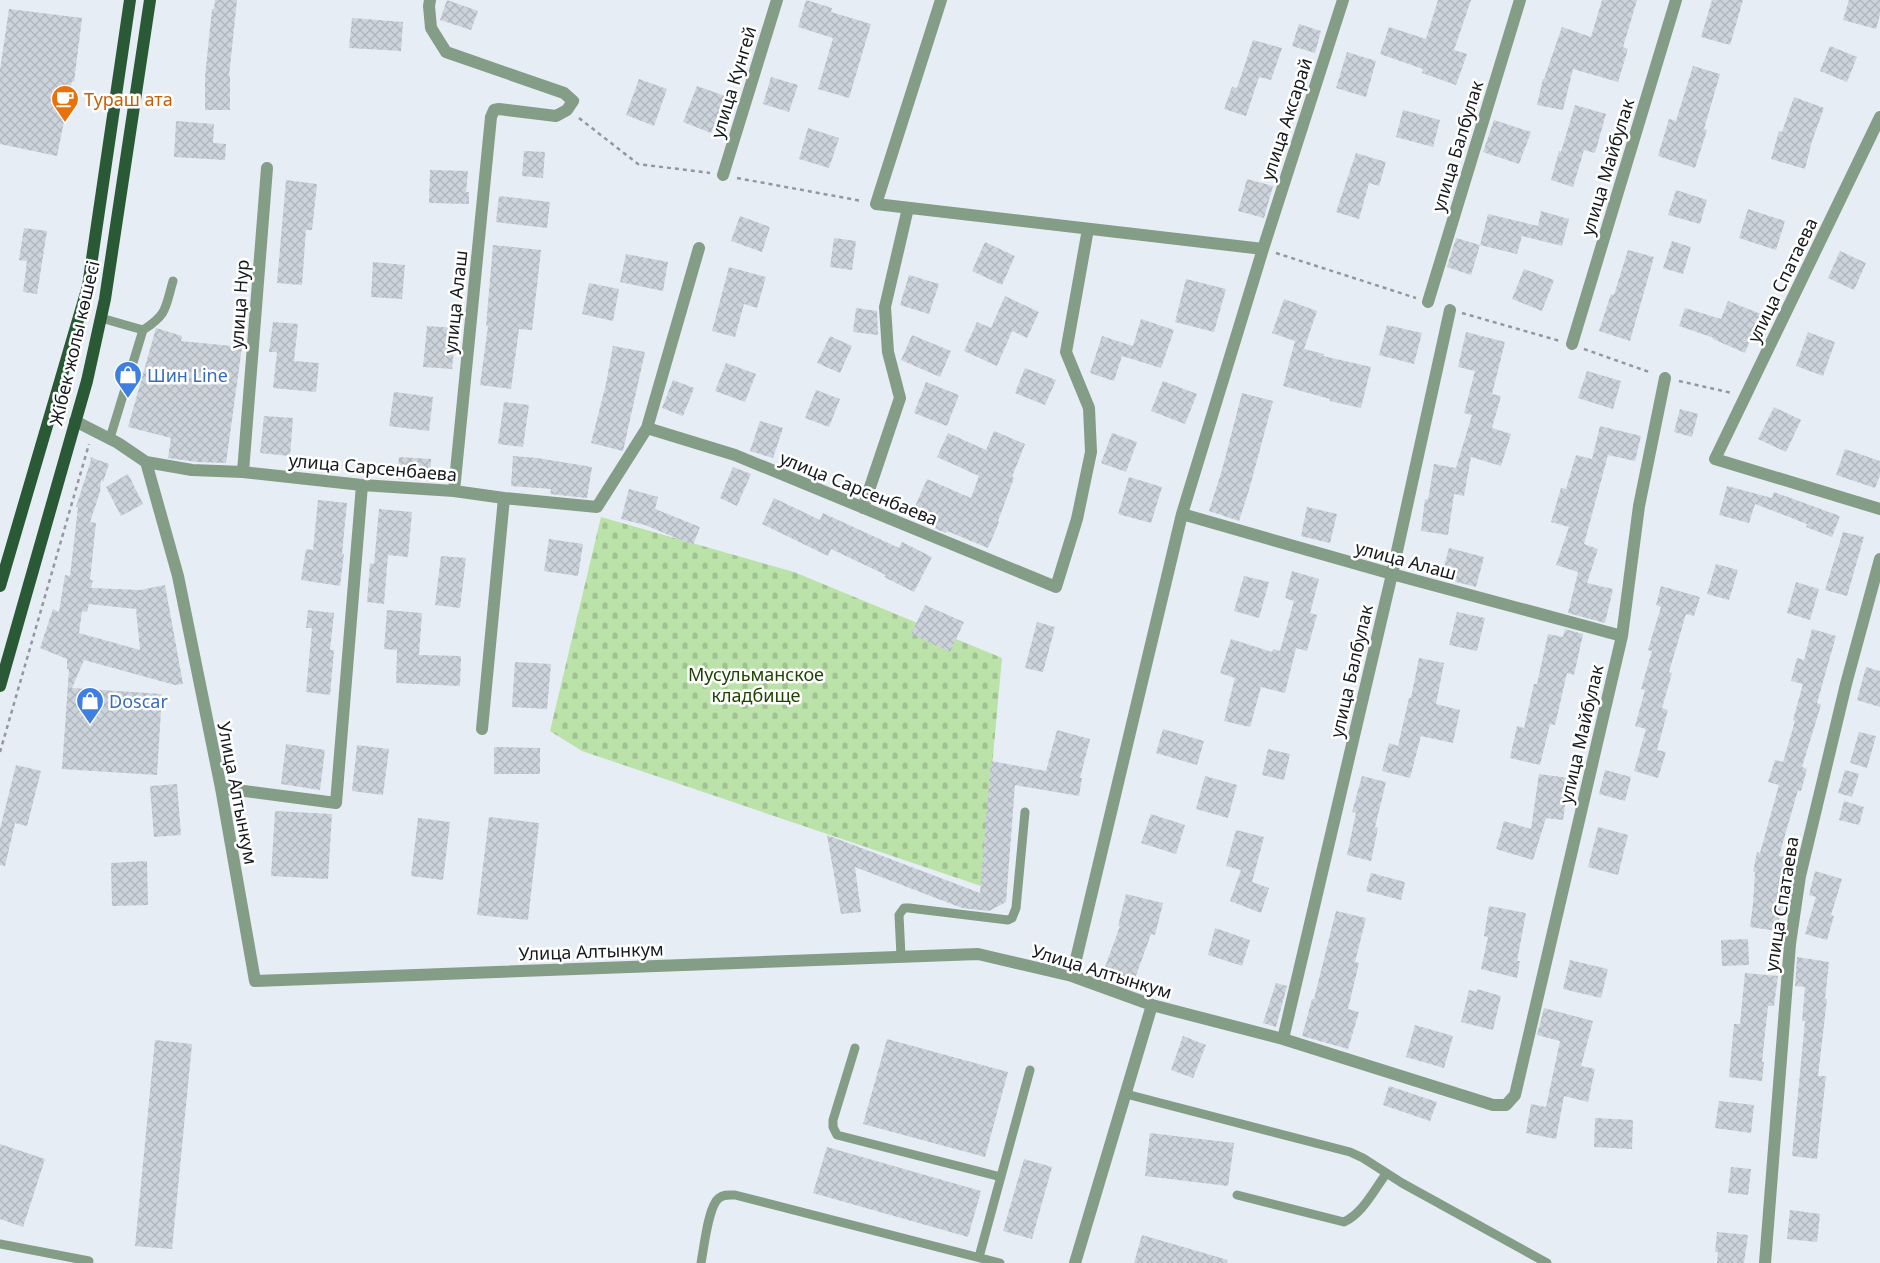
<svg xmlns="http://www.w3.org/2000/svg" width="1880" height="1263" viewBox="0 0 1880 1263" font-family="'Noto Sans',sans-serif">
	<style>
		.cemetery { fill: url(#cemetery-stones) }
		.building { fill: url(#building-cross-hatch); fill-rule: evenodd }
		.lines { fill: none; stroke-linecap: round; stroke-linejoin: round }
		.path { stroke: #92989e; stroke-width: 2.5; stroke-dasharray: 4 4; stroke-linecap: butt }
		.lane { stroke: #839d87; stroke-width: 9 }
		.street { stroke: #839d87; stroke-width: 12 }
		.primary { stroke: #2a5a35; stroke-width: 12 }
		.labels { text-anchor: middle; dominant-baseline: central; stroke-width: 5; stroke-linejoin: round; paint-order: stroke }
		.street-label { font-size: 18px; fill: #171a1d; stroke: #fff }
		.food-label { font-size: 18px; fill: #c56008; stroke: #fff; text-anchor: start }
		.shop-label { font-size: 18px; fill: #366cbe; stroke: #fff; text-anchor: start }
		.park-label { font-size: 18px; fill: #1d4402; stroke: #fff }
	</style>
	<defs>
		<pattern id="cemetery-stones" width="16" height="16" patternUnits="userSpaceOnUse" patternTransform="scale(1.25)"><rect width="16" height="16" fill="#bbe2a9"/><path d="M2 7V4a2 2 0 0 1 4 0v3zM10 15v-3a2 2 0 0 1 4 0v3z" fill="#a0c191"/></pattern>
		<pattern id="building-cross-hatch" width="8" height="8" patternUnits="userSpaceOnUse" patternTransform="scale(1.25)"><rect width="8" height="8" fill="#ccd3db"/><path d="M0 0l8 8M0 8l8-8" fill="none" stroke="#aeb5bc"/></pattern>
	</defs>
	<rect width="100%" height="100%" fill="#e6edf5"/>
	<!-- cemetery -->
	<path class="cemetery" d="M601 517 794 572 1002 658 981 886 582 751 550 731Z"/>
	<!-- building -->
	<path class="building" d="M215 0H237L229 76H230V110H205V77L212 9H214Z
		M447 0 478 11 471 30 440 20Z
		M806 0 832 8 831 12 871 24 849 98 818 89 833 38 798 27Z
		M1438 0H1471L1454 50 1467 54 1456 85 1422 73 1423 69 1380 54 1389 27 1426 39Z
		M1602 0H1637L1623 47 1628 49 1618 82 1573 69 1563 110 1537 105 1543 79H1544L1562 27 1591 37Z
		M1712 0H1743L1730 45 1701 37Z
		M1849 0H1880V15L1876 29 1843 20Z
		M9 9 82 18 74 82 72 81 57 156 0 144V70Z
		M352 18 403 22 401 51 349 48Z
		M1299 24 1321 31 1315 53 1292 46Z
		M1253 40 1282 48 1271 80 1259 77 1246 116 1224 109 1232 87 1237 88Z
		M1830 46 1857 57 1847 82 1820 71Z
		M1347 52 1376 61 1366 97 1336 88Z
		M1693 66 1720 74 1704 129 1707 130 1695 168 1658 156 1669 119 1676 121Z
		M771 77 798 85 789 112 763 104Z
		M639 79 667 89 654 126 626 115Z
		M697 86 725 96 711 133 683 122Z
		M1794 97 1824 108 1812 141 1805 169 1771 159 1779 131 1782 132Z
		M1575 105 1606 114 1595 153 1584 150 1573 187 1551 180 1559 151 1561 152Z
		M1403 110 1440 120 1433 147 1396 137Z
		M1494 120 1531 132 1519 164 1483 152Z
		M176 121 214 124 213 143 226 144 225 160 174 157Z
		M808 128 839 138 829 168 799 159Z
		M524 151 545 152 543 178 522 176Z
		M1356 153 1386 162 1379 186 1369 183 1359 219 1336 212Z
		M430 170 468 171 466 192H469V204L429 203Z
		M1247 179 1273 186 1264 218 1238 211Z
		M286 180 317 184 312 230H306L302 285 277 283Z
		M1676 190 1707 200 1700 224 1668 215Z
		M499 196 550 202 547 228 496 222Z
		M1748 209 1785 221 1776 250 1739 238Z
		M1541 211 1569 219 1562 246 1522 236 1517 254 1480 245 1488 214 1538 226Z
		M740 216 770 227 762 252 731 241Z
		M24 228 47 231 37 294 23 292 27 261 19 260Z
		M834 238 856 241 852 270 830 267Z
		M1456 238 1480 245 1471 275 1447 267Z
		M1672 241 1691 247 1683 274 1663 268Z
		M985 242 1015 256 1002 285 972 271Z
		M493 245 541 250 532 330 519 329 511 389 480 385 488 326H486Z
		M1628 250 1654 257 1630 341 1599 331 1611 294 1614 295Z
		M1840 251 1866 263 1854 290 1828 278Z
		M626 254 668 262 663 291 620 282Z
		M373 262 405 265 402 299 371 297Z
		M729 267 766 277 757 308 744 304 735 337 712 331Z
		M1524 269 1554 280 1542 311 1512 299Z
		M909 275 939 284 929 314 900 305Z
		M1186 279 1226 289 1214 332 1175 322Z
		M589 283 619 289 613 321 582 314Z
		M1005 296 1039 312 1027 338 1012 331 997 366 964 351 977 322 991 328Z
		M1284 299 1317 311 1304 349 1324 354 1323 356 1371 367 1361 408 1330 401V399L1283 386 1295 341 1272 333Z
		M1728 301 1761 314 1745 353 1713 339 1714 338 1679 326 1685 308 1721 319Z
		M856 308 877 311 878 335 853 332Z
		M1141 319 1174 330 1161 368 1122 356 1114 381 1090 373 1102 336 1133 346Z
		M273 322 298 324 294 361 319 363 316 392 273 388 277 352H269Z
		M1387 325 1422 333 1414 364 1379 355Z
		M427 326 456 328 452 369 423 367Z
		M156 328 182 336 181 341 242 347 226 463 197 462 168 458 171 438 128 427Z
		M1466 332 1505 342 1492 394 1501 396 1492 428 1511 434 1501 466 1471 457 1464 496 1454 494 1448 535 1421 531 1425 499 1428 500 1434 464 1456 468 1472 415 1464 413 1475 371 1458 367Z
		M1808 332 1835 342 1823 376 1796 366Z
		M912 335 951 351 940 377 901 360Z
		M830 336 852 346 840 373 817 363Z
		M613 346 645 352 623 451 591 443 606 384Z
		M726 363 756 374 745 402 715 391Z
		M1025 368 1056 380 1045 405 1015 393Z
		M1587 371 1621 381 1613 409 1578 398Z
		M673 380 694 388 683 416 662 408Z
		M1163 381 1197 394 1185 424 1151 411Z
		M926 382 959 395 947 426 914 413Z
		M816 390 840 399 829 427 805 418Z
		M394 392 433 397 429 431 389 426Z
		M1242 393 1273 401 1249 490 1239 521 1209 511 1222 470Z
		M504 402 529 405 523 447 498 444Z
		M1774 407 1801 420 1786 452 1758 439Z
		M1680 409 1698 414 1692 437 1674 432Z
		M264 416 293 418 290 456 260 453Z
		M760 421 783 428 773 458 750 451Z
		M1600 426 1641 436 1635 461 1608 455 1584 544 1598 549 1587 583 1613 589 1605 623 1568 613 1578 572 1556 565 1569 527 1551 522 1561 488 1566 489 1576 455 1592 459Z
		M994 431 1025 444 1012 477 1014 478 998 521 999 522 988 548 947 531 946 533 910 518 927 479 971 498 979 476 937 457 948 433 986 450Z
		M1112 433 1137 442 1126 472 1101 463Z
		M1845 449 1880 461V475L1875 488 1836 475Z
		M513 456 537 458 592 467 587 498 550 494 551 489 511 486Z
		M90 457 109 464 103 482 101 479 100 492 90 522 96 523 90 580H93L91 588 140 590 165 585 183 684 175 685 84 660 72 688 162 694 157 775 62 769 69 669H67V659L40 648 53 609 59 612 65 575 70 576 78 507H76L91 460ZM89 604 136 609 140 650 79 633 82 611 87 612Z
		M399 457 431 459 430 481 397 479Z
		M733 467 751 474 737 506 720 498Z
		M128 474 143 504 121 516 106 487Z
		M1129 477 1162 487 1151 523 1118 514Z
		M1727 486 1772 498 1774 492 1840 516 1832 537 1806 527 1807 524 1755 504 1749 523 1719 515Z
		M629 489 658 497 655 509 700 527 693 545 645 525 621 519Z
		M774 498 820 520 823 513 899 548 902 542 932 557 914 592 884 577 886 575 831 549 828 556 762 524Z
		M318 500 347 503 342 554H344L340 586 301 580 306 549 313 550Z
		M1307 507 1337 514 1330 543 1301 536Z
		M379 509 412 512 408 557 388 555 384 604 367 602 370 563 374 564Z
		M1843 532 1864 537 1847 596 1825 590Z
		M549 539 583 544 578 576 544 571Z
		M1449 548 1484 557 1476 587 1441 578Z
		M441 556 466 558 460 608 435 605Z
		M1716 564 1738 570 1729 600 1707 594Z
		M1292 571 1319 579 1310 613 1317 615 1307 651 1296 648 1285 693 1261 687 1250 727 1224 721 1235 678 1220 673 1231 639 1272 652 1273 649 1280 651 1294 601 1285 598Z
		M1244 576 1269 582 1259 618 1234 611Z
		M1796 582 1819 589 1810 620 1787 613Z
		M1661 586 1700 597 1694 616 1686 614 1669 672 1672 673 1662 708 1668 710 1657 750 1666 752 1658 778 1634 771 1646 729 1635 726 1645 690 1641 689 1652 651 1648 650 1661 607 1656 605Z
		M925 605 964 622 950 652 911 634Z
		M308 610 334 613 330 650H334L330 695 306 692 312 628H306Z
		M387 610 422 613 419 655 461 656 460 686 396 683 397 650 384 649Z
		M1457 612 1485 618 1477 651 1449 645Z
		M1037 622 1055 627 1043 672 1025 668Z
		M1565 629 1583 634 1574 675 1567 673 1555 725 1550 724 1540 765 1510 758 1517 726 1524 728 1534 684H1537L1548 634 1563 637Z
		M1812 629 1836 636 1817 703 1821 705 1802 767 1807 769 1801 791 1798 790 1779 856 1786 857 1781 885 1786 886 1784 908 1781 907 1777 931 1750 927 1753 904 1755 872H1753L1757 852 1760 853 1779 785 1768 782 1775 760 1783 762 1795 721 1793 720 1803 684 1791 681 1797 658 1804 660Z
		M1419 658 1444 663 1436 704 1460 710 1453 743 1421 736 1410 778 1382 771 1389 743 1398 746 1409 698H1411Z
		M515 662 551 664 547 709 512 707Z
		M1866 667 1880 671V707L1857 700Z
		M1163 729 1204 741 1197 765 1156 753Z
		M1057 730 1090 739 1080 778H1082L1079 796 1015 785 1006 902 989 911 962 908 855 867 861 912 841 914 827 835 980 893 991 761 1046 771Z
		M1859 732 1876 736 1867 768 1850 763Z
		M286 744 325 750 320 790 281 784Z
		M357 745 389 749 383 795 352 791Z
		M494 747 540 748V774H494Z
		M1268 749 1290 754 1284 780 1262 775Z
		M16 765 41 771 27 826 15 823 5 866 0 865V829Z
		M1605 770 1631 777 1625 801 1599 794Z
		M1845 770 1859 774 1852 797 1838 793Z
		M1539 774 1569 778 1563 820 1546 818 1533 860 1496 849 1504 821 1531 829Z
		M1205 776 1237 785 1228 818 1196 809Z
		M1362 776 1386 782 1375 827 1378 828 1371 861 1347 855 1356 813 1352 812Z
		M177 784 181 835 154 837 150 786Z
		M1844 801 1864 807 1859 825 1839 820Z
		M275 811 332 814 328 879 271 876Z
		M1151 814 1185 825 1176 854 1141 843Z
		M489 817 539 823 528 920 477 915Z
		M418 818 450 822 443 880 411 876Z
		M1598 827 1628 835 1618 875 1588 867Z
		M1236 830 1264 837 1252 882 1269 888 1261 913 1230 901 1241 870 1226 866Z
		M147 861 148 905 112 906 111 863Z
		M1815 871 1842 879 1831 915 1834 916 1827 940 1805 934 1816 897 1809 895Z
		M1371 873 1405 882 1401 900 1366 891Z
		M1126 894 1163 903 1155 935 1151 934 1134 981 1104 970 1120 926H1118Z
		M1489 906 1526 913 1517 961H1520L1517 978 1481 969 1488 937 1484 936Z
		M1336 911 1366 918 1355 962 1359 963 1348 1009 1359 1012 1348 1049 1302 1036 1312 999H1314Z
		M1215 928 1250 940 1242 966 1208 955Z
		M1748 939 1749 965 1722 966 1721 940Z
		M1797 957 1829 962 1825 999H1827L1818 1076H1826L1817 1159 1792 1156 1805 1021H1802L1805 987 1795 986Z
		M1570 960 1608 969 1601 998 1563 989Z
		M1745 973 1778 976 1774 1006H1768L1762 1062H1764L1762 1081 1729 1077 1734 1024H1740Z
		M1276 983 1287 986 1276 1027 1263 1023Z
		M1477 989 1501 996 1493 1030 1461 1022 1469 990 1477 992Z
		M1544 1008 1593 1021 1581 1066 1595 1069 1588 1102 1564 1096 1556 1139 1526 1133 1531 1104 1546 1107 1560 1041 1537 1035Z
		M1415 1025 1453 1036 1444 1068 1406 1057Z
		M1183 1036 1206 1045 1193 1078 1171 1070Z
		M887 1039 1008 1072 985 1157 863 1124Z
		M155 1040 192 1044 172 1249 135 1246Z
		M1389 1086 1437 1102 1430 1121 1383 1105Z
		M1719 1101 1754 1105 1751 1133 1715 1128Z
		M1595 1118 1633 1120 1632 1149 1594 1147Z
		M1150 1133 1234 1143 1228 1186 1145 1176Z
		M0 1144 45 1159 23 1227 0 1219Z
		M827 1147 981 1191 968 1237 813 1193Z
		M1024 1159 1052 1167 1032 1239 1003 1231Z
		M1731 1167 1751 1169 1748 1195 1728 1193Z
		M1790 1210 1820 1214 1817 1242 1787 1239Z
		M1717 1232 1748 1235 1744 1263H1717L1718 1252H1715Z
		M1142 1235 1228 1260 1227 1263H1134Z"/>
	<g class="lines">
		<!-- path -->
		<path class="path" d="M579 118 638 164 710 173
			M737 178 862 201
			M1276 253 1416 298
			M1462 313 1560 341
			M1584 349 1652 373
			M1679 381 1732 393
			M0 752 89 444"/>
		<!-- lane -->
		<path class="lane" d="M101 318 143 330 110 438
			M143 330C168 314 165 308 173 281
			M901 956 899 915 904 908H909L1008 920 1012 918 1016 908 1025 812
			M855 1048 833 1120V1127L837 1135 1001 1177
			M1126 1094 1350 1152 1363 1158 1402 1183 1547 1263
			M1237 1195 1344 1222C1363 1213 1374 1190 1386 1174
			M0 1244 89 1261
			M979 1257 1030 1070
			M701 1263C704 1248 708 1206 719 1198 724 1194 729 1195 735 1195L1000 1263"/>
		<!-- street -->
		<path class="street" d="M430 0 429 6 431 28 446 52 564 93 573 101 567 110 556 116 499 109 494 110 491 117 454 491
			M941 0 876 204 1263 249
			M1880 117 1715 459 1880 509
			M723 175 777 0
			M1428 302 1520 0
			M1572 344 1676 0
			M75 421 118 443 146 462 178 576 221 788 255 981 978 954 1072 976 1152 1005 1283 1039 1493 1105H1506L1515 1095 1622 636 1639 506 1665 378
			M647 428 735 455 1056 587 1077 519 1091 452 1089 408 1066 352 1088 229
			M146 462 192 470 243 472 362 485 454 491 504 498 597 507 647 428 699 248
			M243 472 267 168
			M863 508 900 398 888 352 885 307 908 208
			M1182 514 1392 574 1622 636
			M482 729 504 498
			M221 788 336 803 362 485
			M1072 976 1182 514 1263 249 1343 0
			M1283 1039 1392 574 1450 310
			M1075 1263 1152 1005
			M1765 1263 1790 944 1800 876 1846 684 1880 559"/>
		<!-- primary -->
		<path class="primary" d="M0 586 88 286 130 0
			M0 686 87 381 105 299 150 0"/>
	</g>
	<!-- icons -->
	<defs>
		<symbol id="cafe-pin" viewBox="-11 -11 22 30"><path d="M0 17L-7.5 6A9.5 9.5 0 1 1 7.5 6Z" fill="#e8710a" stroke="#fff"/><path d="M-5.5-4.5H6V0H3Q3 3.5 0 3.5H-2.5Q-5.5 3.5-5.5 0ZM3-3.2v2h1.7v-2ZM-6 4.5H4V6H-6Z" fill="#fff"/></symbol>
		<symbol id="shop-pin" viewBox="-11 -11 22 30"><path d="M0 17L-7.5 6A9.5 9.5 0 1 1 7.5 6Z" fill="#3f7fe0" stroke="#fff"/><path d="M-5-2.5h2.3a2.7 3.5 0 0 1 5.4 0H5L5.5 6h-11ZM-1.5-2.5h3a1.5 2.3 0 0 0-3 0Z" fill="#fff"/></symbol>
	</defs>
	<g fill-rule="evenodd">
		<use href="#cafe-pin" x="49" y="83" width="32" height="43"/>
		<use href="#shop-pin" x="112" y="359" width="32" height="43"/>
		<use href="#shop-pin" x="74" y="685" width="32" height="43"/>
	</g>
	<g class="labels">
		<!-- street labels -->
		<g class="street-label">
			<text transform="translate(733 82) rotate(-73)">улица Кунгей</text>
			<text transform="translate(1286 119) rotate(-72)">улица Аксарай</text>
			<text transform="translate(1457 146) rotate(-73)">улица Балбулак</text>
			<text transform="translate(1607 167) rotate(-73)">улица Майбулак</text>
			<text transform="translate(1782 280) rotate(-64)">улица Спатаева</text>
			<text transform="translate(455 302) rotate(-84)">улица Алаш</text>
			<text transform="translate(239 304) rotate(-86)">улица Нур</text>
			<text transform="translate(74 343) rotate(-77)">Жібек жолы көшесі</text>
			<text transform="translate(373 467) rotate(5)">улица Сарсенбаева</text>
			<text transform="translate(859 488) rotate(22)">улица Сарсенбаева</text>
			<text transform="translate(1406 560) rotate(15)">улица Алаш</text>
			<text transform="translate(1351 671) rotate(-77)">улица Балбулак</text>
			<text transform="translate(1581 734) rotate(-77)">улица Майбулак</text>
			<text transform="translate(238 793) rotate(79)">Улица Алтынкум</text>
			<text transform="translate(1781 904) rotate(-81)">улица Спатаева</text>
			<text transform="translate(591 951) rotate(-2)">Улица Алтынкум</text>
			<text transform="translate(1102 971) rotate(17)">Улица Алтынкум</text>
		</g>
		<!-- food labels -->
		<g class="food-label">
			<text x="84" y="99">Тураш ата</text>
		</g>
		<!-- shop labels -->
		<g class="shop-label">
			<text x="147" y="375">Шин Line</text>
			<text x="109" y="701">Doscar</text>
		</g>
		<!-- park labels -->
		<g class="park-label">
			<text x="756" y="674">Мусульманское<tspan x="756" dy="21">кладбище</tspan></text>
		</g>
	</g>
</svg>
